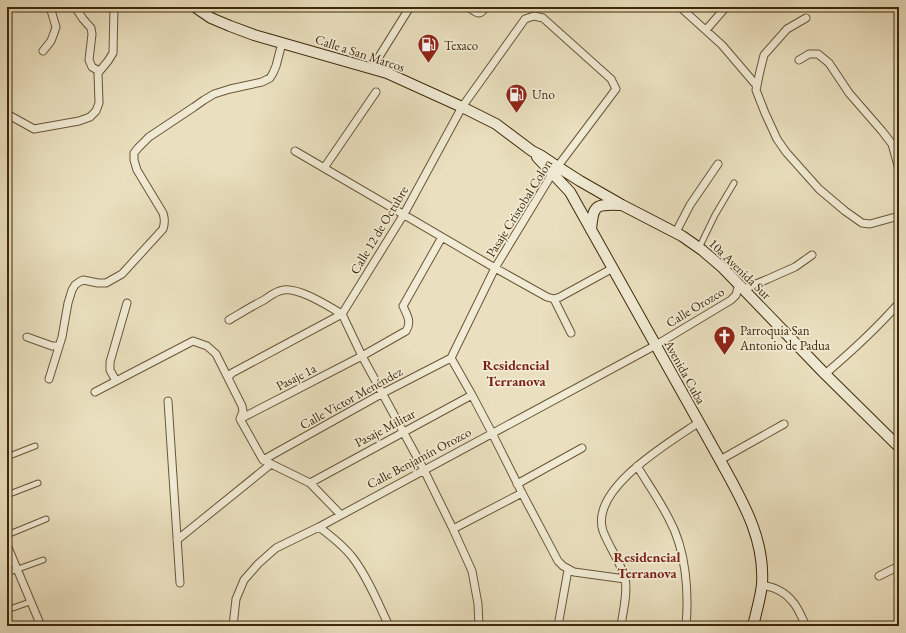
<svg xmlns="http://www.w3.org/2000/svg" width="906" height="633" viewBox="0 0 906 633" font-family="'EB Garamond',serif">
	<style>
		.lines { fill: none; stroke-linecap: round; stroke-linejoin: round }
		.pedestrian-casing { stroke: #695636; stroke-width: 7 }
		.minor-casing { stroke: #695636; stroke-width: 9 }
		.secondary-casing { stroke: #3e2808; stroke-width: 12 }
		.pedestrian { stroke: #f1ebd5; stroke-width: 5 }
		.minor { stroke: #f1ebd5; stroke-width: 7 }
		.secondary { stroke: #f1ebd5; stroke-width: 10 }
		.labels { text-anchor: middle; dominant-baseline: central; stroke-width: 3.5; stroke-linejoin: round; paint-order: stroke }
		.poi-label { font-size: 13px; fill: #3e2808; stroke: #f1ebd5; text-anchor: start }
		.street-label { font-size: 13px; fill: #3e2808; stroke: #f1ebd5 }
		.neighbourhood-label { font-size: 14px; font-weight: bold; fill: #7a1f14; stroke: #f1ebd5 }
	</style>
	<rect width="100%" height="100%" fill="#eae0bf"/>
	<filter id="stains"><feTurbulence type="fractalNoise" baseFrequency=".005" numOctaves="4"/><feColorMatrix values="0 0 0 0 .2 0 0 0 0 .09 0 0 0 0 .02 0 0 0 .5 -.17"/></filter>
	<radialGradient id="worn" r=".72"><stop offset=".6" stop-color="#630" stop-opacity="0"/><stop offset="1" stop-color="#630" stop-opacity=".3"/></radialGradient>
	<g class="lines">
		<defs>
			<path id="pedestrian" d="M699 248 715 215 734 183
				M7 457 35 446
				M7 495 38 483
				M7 535 46 519
				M7 573 43 560
				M7 610 30 602
				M66 626 70 625"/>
			<path id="minor" d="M75 7 83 19 91 28 92 34 89 60 92 67 99 71
				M468 7C477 13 479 17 486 7
				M680 7 722 45 757 86
				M806 18 787 29 764 55 760 71 756 90 765 113 777 139 786 152 819 189 845 211 862 223 870 224 899 216
				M706 30 726 7
				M43 51 51 41 54 33 56 27 50 7
				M799 60 809 54H818L829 63 849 93 882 131 892 144 899 169
				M372 68 410 7
				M7 114 34 129 79 121 90 117 96 111 99 103 98 73 108 61 113 53 114 7
				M295 151 495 268 547 297 554 299 560 297 613 268
				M324 168 376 92
				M676 232 690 205 718 164
				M744 289 768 279 795 267 812 255
				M554 299 571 333
				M342 314 362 356 424 470 453 529 472 571 478 604 479 626
				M229 320C241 313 252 306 264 300 270 296 276 291 283 290 299 287 328 306 342 314
				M27 337 52 346H56L59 345
				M451 358 472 395 492 433 522 493 558 561 563 566 574 572 625 579
				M825 374C851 352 876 329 899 303
				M228 377 232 373 342 314 404 214 462 107 525 19 534 16 543 18 611 79 616 89 552 174 495 268 451 358
				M49 379 62 337 68 303 72 290 75 285 79 282 83 280 98 283H106L122 274 163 229C165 223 165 219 163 213L137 170 134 160V153L138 148 149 137 194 107 204 100 214 94 230 89 262 82 270 78 273 73 276 66 282 43
				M116 381 110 370V362L127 303
				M95 392 193 341 207 346 216 354 242 406 243 411 240 419 263 460 310 483 341 515
				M168 401 180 583
				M240 419 362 356 406 331C412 322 407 315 403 306L442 237
				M263 460 383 393 451 358
				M720 460 784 424
				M637 466C648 484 660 501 669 519 686 550 689 591 686 626
				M310 483 472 395
				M517 484 582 448
				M319 527C331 536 344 546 353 558 368 578 378 603 389 626
				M453 529 522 493
				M177 540 271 464
				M7 545 41 626
				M879 576 899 566
				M762 585C773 587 785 592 792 601 798 607 802 618 806 626
				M233 626 236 599 244 580 258 564 276 548 319 527 656 345 731 300 736 295 739 284
				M558 626 568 570
				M621 626C623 611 628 593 625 578 620 561 609 547 603 531 589 489 670 442 698 423"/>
			<path id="secondary" d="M195 7 211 18 230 26 254 35 387 73 462 107 496 124 532 151 540 155 558 167 580 181 622 205 682 236 702 250 723 268 825 374 899 447
				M537 157 570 192 720 460C741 499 765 537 762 584 761 596 756 613 753 626
				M591 230C593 205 595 204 620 205"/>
		</defs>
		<!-- pedestrian casing -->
		<use href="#pedestrian" class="pedestrian-casing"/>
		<!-- minor casing -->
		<use href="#minor" class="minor-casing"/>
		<!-- secondary casing -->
		<use href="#secondary" class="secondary-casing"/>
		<!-- pedestrian -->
		<use href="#pedestrian" class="pedestrian"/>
		<!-- minor -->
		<use href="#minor" class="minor"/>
		<!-- secondary -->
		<use href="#secondary" class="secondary"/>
	</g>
	<!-- icons -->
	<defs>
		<symbol id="fuel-pin" viewBox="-11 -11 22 30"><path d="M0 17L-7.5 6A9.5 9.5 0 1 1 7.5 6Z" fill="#8f2418" stroke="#f1ebd5"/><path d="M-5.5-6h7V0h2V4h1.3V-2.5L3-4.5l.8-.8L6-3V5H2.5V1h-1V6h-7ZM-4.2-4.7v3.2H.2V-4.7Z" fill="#fff"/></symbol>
		<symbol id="church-pin" viewBox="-11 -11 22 30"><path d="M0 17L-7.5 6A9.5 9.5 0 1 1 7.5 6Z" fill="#8f2418" stroke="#f1ebd5"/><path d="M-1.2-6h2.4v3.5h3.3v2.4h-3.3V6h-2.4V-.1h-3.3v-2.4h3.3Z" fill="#fff"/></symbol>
	</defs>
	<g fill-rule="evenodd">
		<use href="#fuel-pin" x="416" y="32" width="25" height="34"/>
		<use href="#fuel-pin" x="504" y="82" width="25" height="34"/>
		<use href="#church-pin" x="712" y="324" width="25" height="34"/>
	</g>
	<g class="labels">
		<!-- poi labels -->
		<g class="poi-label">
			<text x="444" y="45">Texaco</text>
			<text x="532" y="94">Uno</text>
			<text x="740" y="330">Parroquia San<tspan x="740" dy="15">Antonio de Padua</tspan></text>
		</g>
		<!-- street labels -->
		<g class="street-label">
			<text transform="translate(360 53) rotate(18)">Calle a San Marcos</text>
			<text transform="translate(519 208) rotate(-58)">Pasaje Cristobal Colon</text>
			<text transform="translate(379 230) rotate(-59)">Calle 12 de Octubre</text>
			<text transform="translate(740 269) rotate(44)">10a Avenida Sur</text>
			<text transform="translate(695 307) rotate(-31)">Calle Orozco</text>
			<text transform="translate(685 372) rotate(61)">Avenida Cuba</text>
			<text transform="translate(296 377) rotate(-27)">Pasaje 1a</text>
			<text transform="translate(351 398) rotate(-29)">Calle Victor Menéndez</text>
			<text transform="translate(385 428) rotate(-28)">Pasaje Militar</text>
			<text transform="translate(419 458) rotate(-28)">Calle Benjamín Orozco</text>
		</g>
		<!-- neighbourhood labels -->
		<g class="neighbourhood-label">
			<text x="516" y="365">Residencial<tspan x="516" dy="16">Terranova</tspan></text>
			<text x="647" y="557">Residencial<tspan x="647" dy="16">Terranova</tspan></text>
		</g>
	</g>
	<!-- margin -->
	<rect width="906" height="633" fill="none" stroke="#eae0bf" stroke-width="24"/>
	<rect x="8" y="8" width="890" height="617" fill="none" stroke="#3e2808" stroke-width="2"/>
	<rect x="12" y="12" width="882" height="609" fill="none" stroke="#3e2808"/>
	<rect width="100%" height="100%" filter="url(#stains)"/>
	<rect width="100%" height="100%" fill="url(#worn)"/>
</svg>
